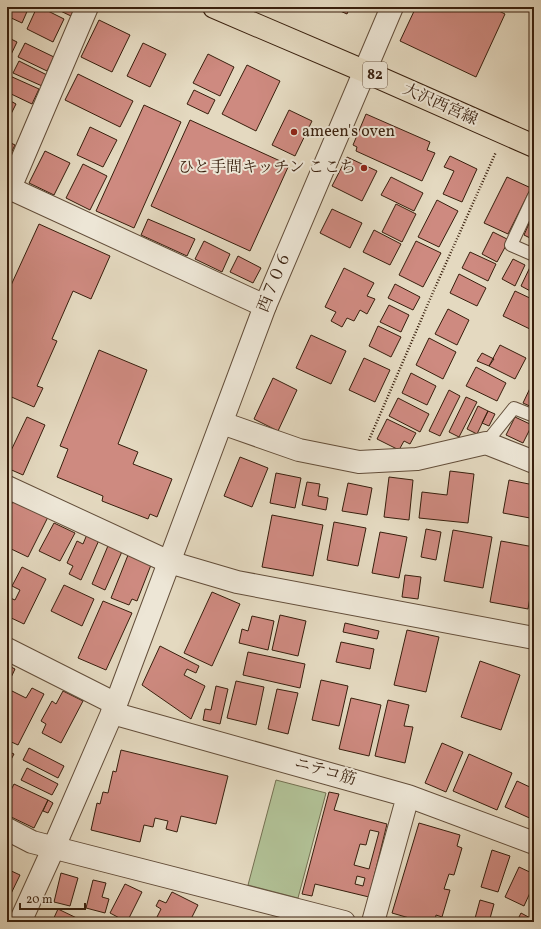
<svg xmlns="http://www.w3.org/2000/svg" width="541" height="929" viewBox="0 0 541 929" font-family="Vollkorn,'Noto Serif JP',serif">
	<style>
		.green { fill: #b1c095; stroke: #747051 }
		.building { fill: #ce8a80; stroke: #381f0d; fill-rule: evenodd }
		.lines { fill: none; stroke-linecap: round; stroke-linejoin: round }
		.service-casing { stroke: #634e3a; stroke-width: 14 }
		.minor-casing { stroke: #634e3a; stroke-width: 24 }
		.tertiary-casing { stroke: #634e3a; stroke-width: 24 }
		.primary-casing { stroke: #381f0d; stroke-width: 24 }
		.path { stroke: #381f0d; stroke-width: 2.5; stroke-dasharray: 1 2; stroke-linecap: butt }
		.service { stroke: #ede6d6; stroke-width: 12 }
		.minor { stroke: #ede6d6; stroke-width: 22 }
		.tertiary { stroke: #ede6d6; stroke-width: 22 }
		.primary { stroke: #e4d9c0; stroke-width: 22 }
		.poi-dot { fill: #8f2418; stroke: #ede6d6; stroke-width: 1.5 }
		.labels { text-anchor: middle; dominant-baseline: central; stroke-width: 4; stroke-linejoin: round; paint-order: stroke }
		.shield { fill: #ede6d6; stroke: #6e5b49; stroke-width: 1 }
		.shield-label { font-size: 15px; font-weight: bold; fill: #381f0d }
		.street-label { font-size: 16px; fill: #381f0d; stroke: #ede6d6 }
		.poi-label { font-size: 16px; fill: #381f0d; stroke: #ede6d6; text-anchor: start }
	</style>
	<rect width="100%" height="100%" fill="#e4d9c0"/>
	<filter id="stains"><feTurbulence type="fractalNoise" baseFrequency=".005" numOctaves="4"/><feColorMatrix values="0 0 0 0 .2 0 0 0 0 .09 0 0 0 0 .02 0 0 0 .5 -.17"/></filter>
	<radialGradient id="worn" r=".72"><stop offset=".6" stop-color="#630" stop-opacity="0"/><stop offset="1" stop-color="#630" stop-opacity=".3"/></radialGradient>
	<!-- green -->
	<path class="green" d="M276 780 326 793 298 898 248 885Z"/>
	<!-- building -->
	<path class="building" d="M7 7H29L22 23 7 16Z
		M37 7H40L64 19 53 42 27 29Z
		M52 7H75L71 16Z
		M331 7H350L347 14Z
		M416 7H491L505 14 476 77 400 41Z
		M99 20 130 35 112 72 81 57Z
		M7 37 17 42 7 63Z
		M25 43 54 57 47 71 18 57Z
		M143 43 166 54 150 87 127 76Z
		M208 54 234 67 220 96 193 83Z
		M19 61 47 75 42 86 13 73Z
		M247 65 280 81 256 131 222 114Z
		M78 74 133 101 120 127 65 100Z
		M10 76 39 89 32 104 7 92V83Z
		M194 90 215 100 208 114 187 104Z
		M7 99 16 104 7 122Z
		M144 105 181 122 134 228 96 211Z
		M289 110 312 121 295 156 272 145Z
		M366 114 430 142 427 150 435 153 422 181 356 151 357 147 353 145Z
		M190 120 289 165 250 251 151 206Z
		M90 127 117 140 103 167 77 155Z
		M7 141 15 145 7 161Z
		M45 151 70 163 54 195 29 183Z
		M450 156 477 169 462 202 443 194 454 171 444 167Z
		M347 157 377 171 362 201 332 186Z
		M83 164 107 176 90 210 66 198Z
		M391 177 423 193 414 211 381 195Z
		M507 177 531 188 508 234 484 223Z
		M437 200 458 211 439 247 418 237Z
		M396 204 416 214 402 242 382 232Z
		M332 209 362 223 350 248 320 233Z
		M148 219 195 239 187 256 141 235Z
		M531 219 534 221V240L524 235Z
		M39 224 110 256 91 299 73 291 52 339 57 341 37 386 43 388 34 407 7 395V294Z
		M374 230 401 244 390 265 363 252Z
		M493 232 509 240 497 262 482 254Z
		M204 241 230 254 222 272 195 259Z
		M416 241 441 253 423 287 399 275Z
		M470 252 496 264 488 281 462 268Z
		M238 256 261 268 253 283 230 272Z
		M513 259 525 265 515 286 502 279Z
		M531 265 534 267V293L521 286Z
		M344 268 374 283 367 296 375 299 367 314 360 310 354 321 347 318 342 327 331 321 336 312 325 307Z
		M459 274 486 288 477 306 450 293Z
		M395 284 420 297 413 310 388 298Z
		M515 291 534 300V331L503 316Z
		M389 305 409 315 401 332 380 322Z
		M448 309 469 320 457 345 435 334Z
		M378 326 401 337 391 357 369 346Z
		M311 335 346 351 331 384 296 368Z
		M429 338 456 352 443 379 416 365Z
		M500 345 526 358 515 379 489 366Z
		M99 350 147 370 118 444 138 452 133 464 172 479 157 517 150 514 148 519 102 501 103 496 57 477 68 449 60 446Z
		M482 353 494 359 489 366 477 361Z
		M364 358 390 370 375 402 349 390Z
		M476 367 506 383 497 401 466 386Z
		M411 373 436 386 427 405 402 393Z
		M273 378 297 390 278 431 254 419Z
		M532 384 534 385V408L523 403Z
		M449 390 460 396 440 436 429 431Z
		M466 397 477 402 459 437 449 432Z
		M398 398 429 414 420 432 389 416Z
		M478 406 488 411 477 434 467 429Z
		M488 411 495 414 489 426 482 423Z
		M27 417 45 425 23 475 7 468V459Z
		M515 417 532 425 523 443 506 435Z
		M387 419 416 433 410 444 404 441 399 450 377 439Z
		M240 457 268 468 252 507 224 496Z
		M450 471 474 474 468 523 419 518 422 492 447 495Z
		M276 473 301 478 295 508 270 503Z
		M389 477 413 480 409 520 384 517Z
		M509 480 534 485V494L530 518 503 513Z
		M307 482 320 484 318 496 328 498 326 510 302 505Z
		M348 483 372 488 367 515 342 511Z
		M13 501 48 517 28 557 7 547V514Z
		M272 515 323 525 313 576 262 567Z
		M334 522 366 528 358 566 327 560Z
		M54 523 75 533 60 561 39 551Z
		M426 529 441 532 436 560 421 557Z
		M453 530 492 537 483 588 444 581Z
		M88 532 100 538 81 580 69 574 73 566 67 563 77 541 83 544Z
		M380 532 407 537 399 578 372 573Z
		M110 541 124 547 105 590 92 584Z
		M501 541 534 547V573L528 609 490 602Z
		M130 550 151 565 137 601 132 599 129 605 111 598Z
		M22 567 46 579 24 624 7 616 8 597 15 600 20 590 12 586Z
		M405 575 421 577 418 599 402 597Z
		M64 585 94 599 82 626 51 611Z
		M212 592 240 604 212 666 184 653Z
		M103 601 132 613 106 670 78 658Z
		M280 615 306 621 298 656 272 650Z
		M252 616 274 621 268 650 239 643 242 629 248 631Z
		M345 623 379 631 377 639 343 632Z
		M407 630 439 637 426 692 394 685Z
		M341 642 374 649 370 669 336 662Z
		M160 646 199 666 196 673 187 669 184 675 205 686 191 719 142 685Z
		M248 652 305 664 300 688 243 675Z
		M480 661 520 675 501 730 461 717Z
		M7 665 15 669 7 686Z
		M321 680 348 686 339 726 312 720Z
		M236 681 264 687 256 725 227 718Z
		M216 686 228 689 220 724 203 720 205 709 211 710Z
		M32 688 44 694 18 745 7 740 9 733 7 732V701L12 691 26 698Z
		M277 689 298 693 288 734 268 729Z
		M63 691 83 701 61 743 42 733 46 724 41 721 52 701 56 704Z
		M351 698 381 705 369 756 339 749Z
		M388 700 409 705 404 726 413 727 405 763 375 756Z
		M442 743 463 752 446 792 425 783Z
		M29 748 64 766 58 778 23 760Z
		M121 750 228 776 216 824 181 816 177 832 166 829 168 821 155 818 153 827 144 825 140 842 91 830 97 803 100 804 103 792 108 793 113 771 116 772Z
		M7 751 14 754 7 767Z
		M469 754 512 773 497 810 453 791Z
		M27 768 58 784 52 795 21 780Z
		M517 781 534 789V820L505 807Z
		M14 784 48 800 34 828 7 815V798Z
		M329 792 339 794 334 810 387 824 369 897 315 884 312 896 302 894ZM370 830 379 832 369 869 354 865 360 844 366 845ZM357 876 365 878 363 886 355 884Z
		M48 800 53 803 48 813 43 811Z
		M419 823 460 835 457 846 462 848 454 875 449 874 444 889 450 890 442 917 436 915 435 922H423L392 913Z
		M492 850 510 856 498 892 481 887Z
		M519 867 534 874V884L524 906 505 897Z
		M7 869 20 875 7 902Z
		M61 873 78 878 70 906 54 902Z
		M93 880 106 883 102 897 109 899 105 913 86 908Z
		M125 884 142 892 127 922 110 913Z
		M172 892 198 905 191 919 197 922H167L157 917 161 909 156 906 159 900 166 903Z
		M480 900 494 904 489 922H474Z
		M58 909 85 922H52Z
		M521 913 534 920V922H524L518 919Z"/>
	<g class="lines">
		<defs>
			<path id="service" d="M534 196 511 245 534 255
				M486 443 514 408 534 416"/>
			<path id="minor" d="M7 187 265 306
				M10 188 87 7
				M222 423 299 450 359 462 417 459 486 443 534 462
				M7 487 169 562 237 582 534 638
				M7 649 116 704
				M112 713 408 796 534 843
				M7 829 32 842 344 922
				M373 922 408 796"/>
			<path id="tertiary" d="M20 922 54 847 116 704 265 306 392 7"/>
			<path id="primary" d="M214 7 364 71 534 146"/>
		</defs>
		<!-- service casing -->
		<use href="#service" class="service-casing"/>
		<!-- minor casing -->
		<use href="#minor" class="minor-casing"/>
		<!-- tertiary casing -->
		<use href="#tertiary" class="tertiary-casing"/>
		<!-- primary casing -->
		<use href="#primary" class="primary-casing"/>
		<!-- path -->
		<path class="path" d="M369 440 434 290 496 152"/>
		<!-- service -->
		<use href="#service" class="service"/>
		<!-- minor -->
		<use href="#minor" class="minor"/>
		<!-- tertiary -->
		<use href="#tertiary" class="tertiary"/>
		<!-- primary -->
		<use href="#primary" class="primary"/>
	</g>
	<!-- markers -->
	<g class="poi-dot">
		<circle cx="294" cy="132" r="4"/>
		<circle cx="364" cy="168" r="4"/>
	</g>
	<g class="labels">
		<!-- shield labels -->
		<rect class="shield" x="363" y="62" width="24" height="26" rx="3"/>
		<g class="shield-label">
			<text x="375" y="75">82</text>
		</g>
		<!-- street labels -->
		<g class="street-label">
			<text transform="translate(440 105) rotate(24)">大沢西宮線</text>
			<text transform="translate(275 282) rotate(-68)">西７０６</text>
			<text transform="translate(325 772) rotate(16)">ニテコ筋</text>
		</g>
		<!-- poi labels -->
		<g class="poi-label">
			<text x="302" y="132">ameen's oven</text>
			<text x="356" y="168" text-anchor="end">ひと手間キッチン ここち</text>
		</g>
	</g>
	<!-- margin -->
	<rect width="541" height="929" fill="none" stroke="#e4d9c0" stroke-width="24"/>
	<rect x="8" y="8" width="525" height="913" fill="none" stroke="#381f0d" stroke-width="2"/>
	<rect x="12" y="12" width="517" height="905" fill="none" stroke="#381f0d"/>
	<!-- scale -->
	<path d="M20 903v6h65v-6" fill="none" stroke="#381f0d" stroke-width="2"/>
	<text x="26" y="903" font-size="12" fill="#381f0d" stroke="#ede6d6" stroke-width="3" paint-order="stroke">20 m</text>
	<rect width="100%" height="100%" filter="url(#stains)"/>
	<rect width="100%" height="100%" fill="url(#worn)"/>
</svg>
